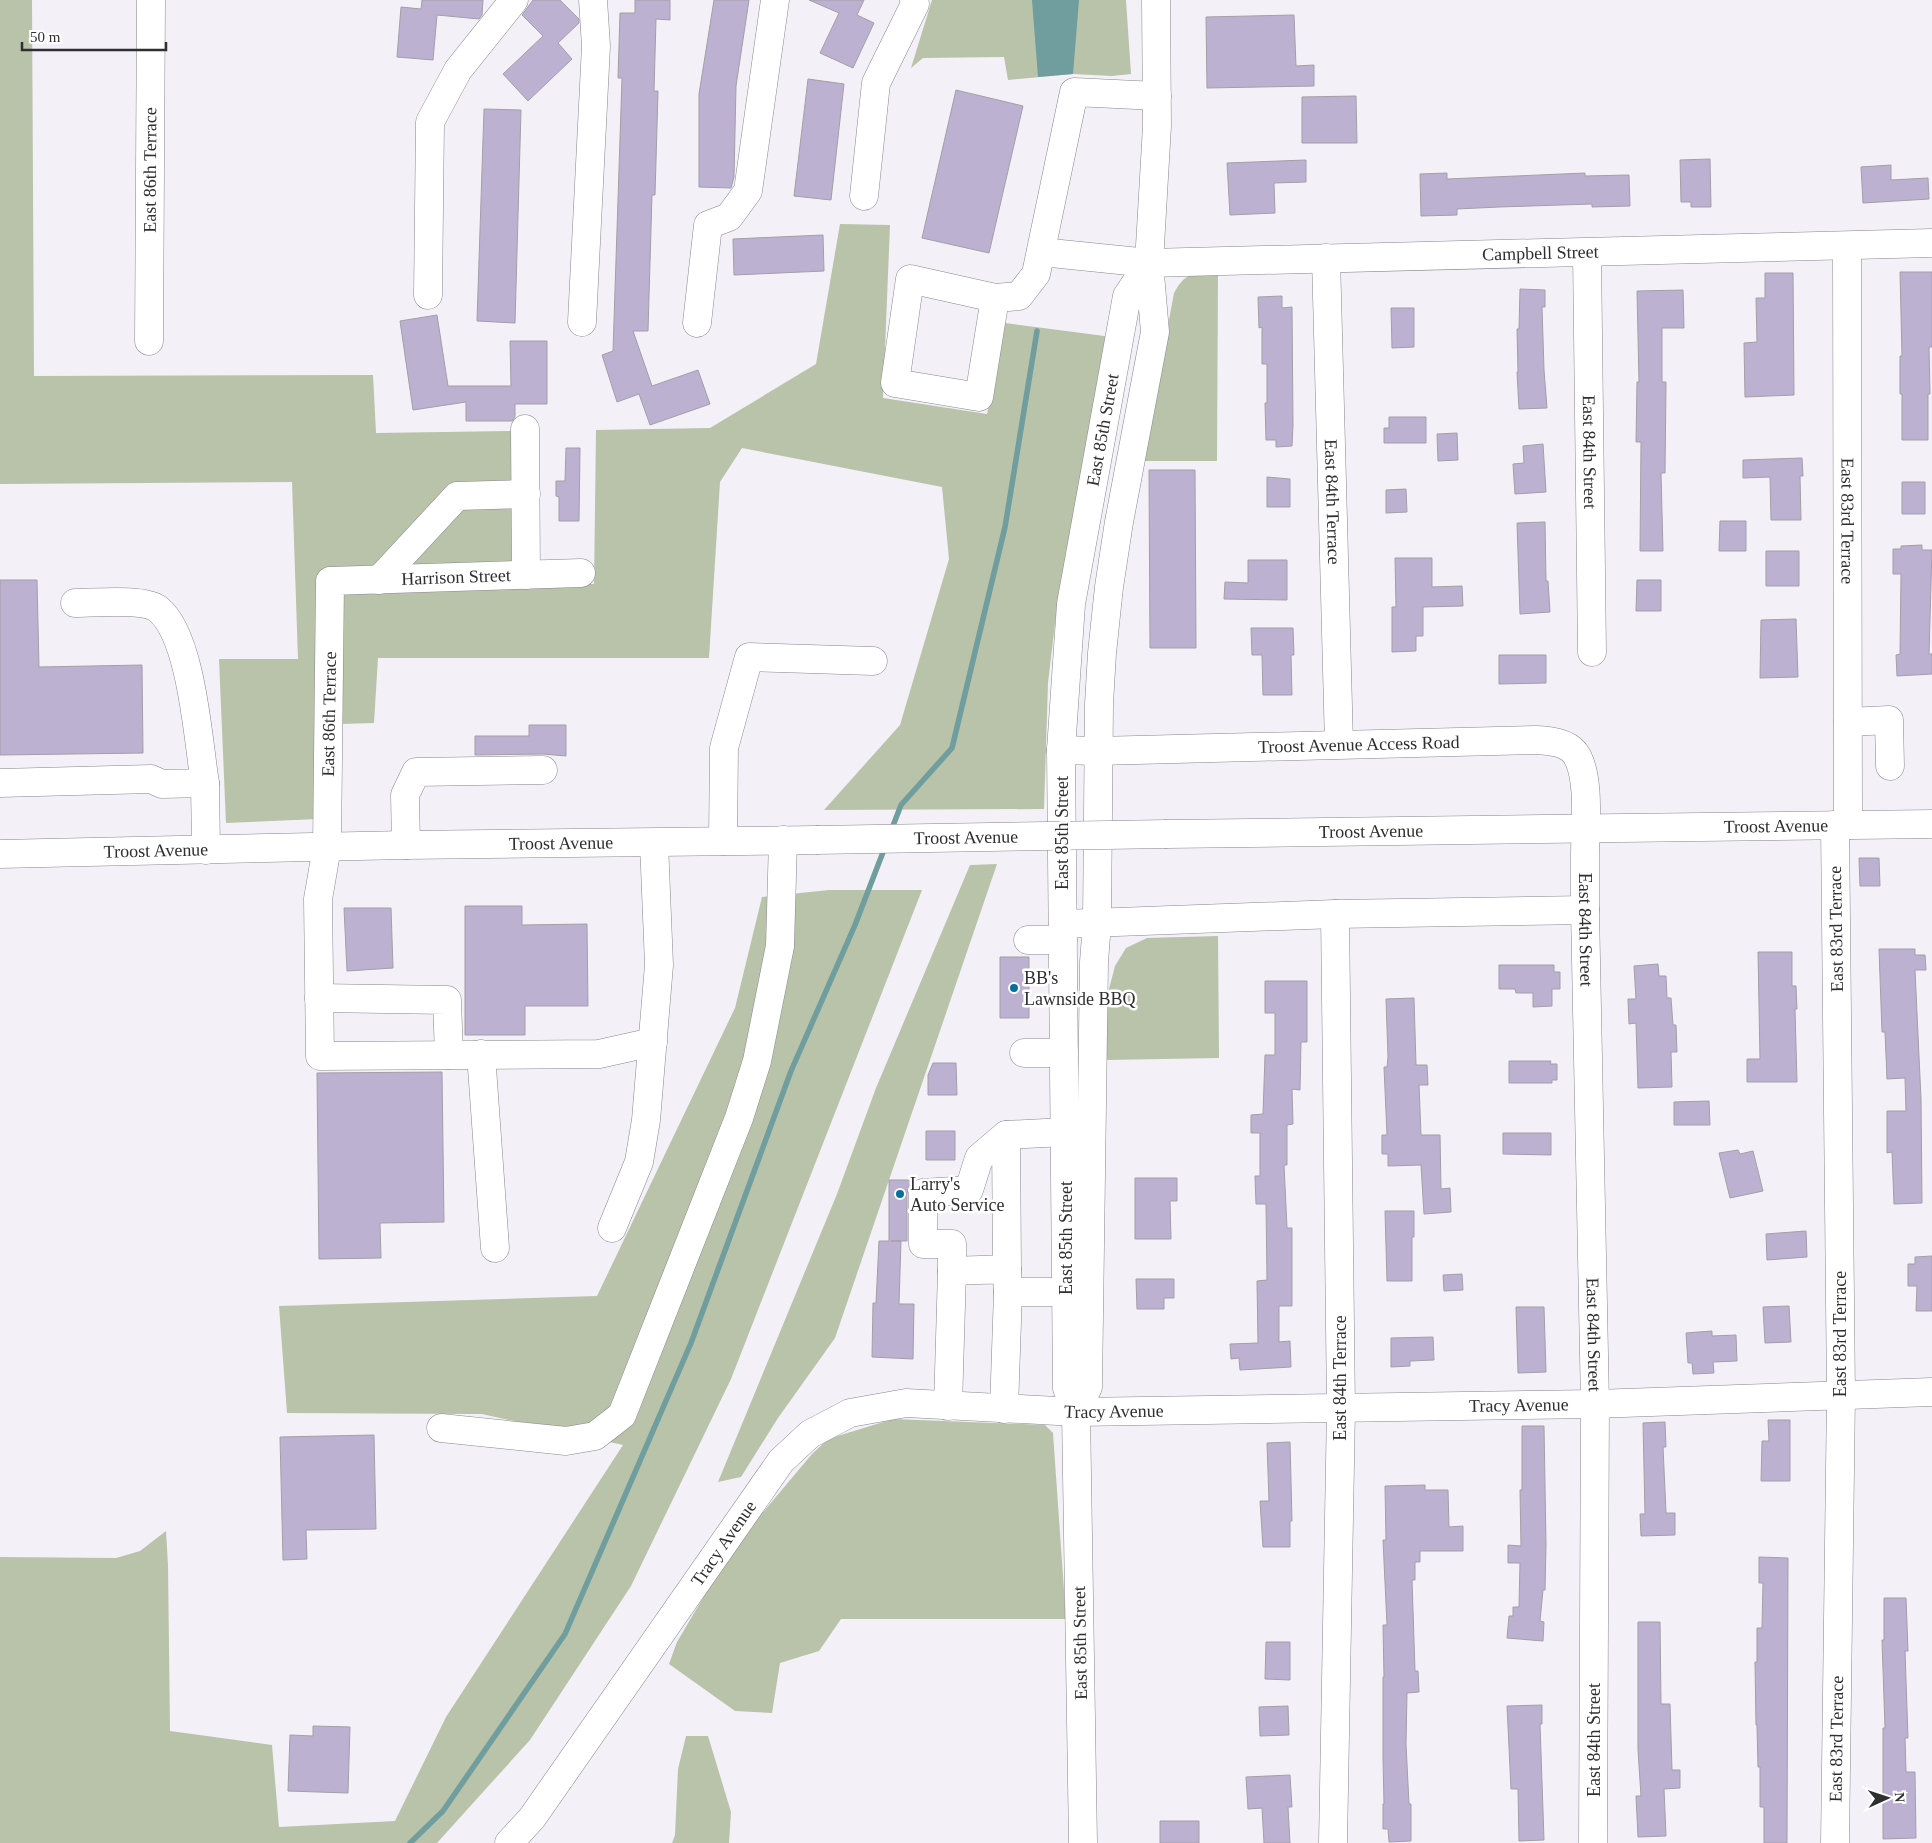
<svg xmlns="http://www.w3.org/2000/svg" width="1932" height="1843" viewBox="0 0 1932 1843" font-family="Georgia,serif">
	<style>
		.green { fill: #b8c3a9 }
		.water { fill: #709d9e }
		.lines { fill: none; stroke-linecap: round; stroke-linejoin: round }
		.stream { stroke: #709d9e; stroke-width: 5.5 }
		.building { fill: #bdb1d2; stroke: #a29fa7 }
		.minor-casing { stroke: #88868d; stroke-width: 29 }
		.major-casing { stroke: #88868d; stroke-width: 29 }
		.minor { stroke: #fff; stroke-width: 28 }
		.major { stroke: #fff; stroke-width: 28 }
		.major-bridge-casing { stroke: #88868d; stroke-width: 29; stroke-linecap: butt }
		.major-bridge { stroke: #fff; stroke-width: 28 }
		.poi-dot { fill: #066f9c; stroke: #fff; stroke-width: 2 }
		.labels { text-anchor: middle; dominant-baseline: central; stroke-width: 5; stroke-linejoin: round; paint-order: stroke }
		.street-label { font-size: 18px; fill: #2f2e31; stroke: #fff }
		.poi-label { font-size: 18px; fill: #2f2e31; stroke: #fff; text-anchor: start }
	</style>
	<rect width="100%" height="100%" fill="#f3f0f8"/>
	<!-- green -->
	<path class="green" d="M0 0H32L34 376 373 375 376 433 514 431 519 583 594 584 596 430 710 428 816 364 840 224 890 225 883 398 987 414 1005 323 1112 337 1059 590 1048 683 1044 809 824 810 900 725 949 559 942 487 742 448 720 482 709 658H378L374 723 341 724 318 819 226 823 219 659H298L292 482 0 484Z
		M932 0H1126L1131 74 1112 76 1073 74 1008 80 1004 57 923 58 911 68Z
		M1218 272 1217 461H1143L1174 293C1186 271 1195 273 1218 272Z
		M997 864 835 1338 778 1418 741 1477 718 1482 837 1194 876 1088 970 865Z
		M829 890H922L731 1379 631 1586 530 1740 437 1843H0V1557L116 1558 140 1551 166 1531 168 1565 170 1731 272 1745 279 1827 395 1821 446 1717 623 1445 482 1414 287 1413 279 1306 597 1296 735 1008 762 897Z
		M1218 936 1219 1058 1105 1060 1109 989 1115 966 1126 948 1147 938Z
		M893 1419 1045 1425 1053 1433 1066 1619H841L819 1651 780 1663 772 1713 735 1711 669 1664 677 1642 710 1586 759 1517 812 1454 828 1439Z
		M686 1736H708L731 1812 729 1843H672L675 1835 678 1769Z"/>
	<!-- water -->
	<path class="water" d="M1032 0H1079L1073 74 1038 77Z"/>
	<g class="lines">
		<!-- stream -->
		<path class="stream" d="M891 831 901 805 952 748 1005 527 1037 331
			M410 1843 443 1811 565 1634 691 1343 791 1071 855 925 885 847"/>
	</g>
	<!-- building -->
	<path class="building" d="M422 0H483L482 15 479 19 437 15 433 60 397 57 401 7 421 9Z
		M533 0H560L579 19V23L558 43 572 59 528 101 503 74 543 36 522 15Z
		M635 0H670V20L656 19 654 91H658L655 195H652L648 331H633L652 386 698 370 710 404 650 425 639 394 617 402 602 355 613 351 622 78H618L620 13H635Z
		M714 0H749L736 86 734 177 731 188 699 187V94Z
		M809 0H864L857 15 874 23 853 68 820 53 839 13Z
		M1294 15 1296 66 1314 65V86L1207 88 1206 17Z
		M808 79 844 84 831 200 794 196Z
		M956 90 1023 106 989 253 922 238Z
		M1356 96 1357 143H1302V97Z
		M484 109 521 110 515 323 477 321Z
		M1710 159 1711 207H1691V202H1681L1680 160Z
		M1306 160V182L1274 183 1275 213 1230 215 1227 163Z
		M1891 165V180L1928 178 1929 199 1863 203 1861 167Z
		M1447 173V179L1585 173V176L1629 175 1630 206 1592 207V204L1499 207 1457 209V215L1421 216 1420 174Z
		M823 235 824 271 734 275 733 239Z
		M1900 272H1932V347H1929L1930 394H1928V440H1902V394H1900V356H1902Z
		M1765 273H1793L1794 395 1745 397 1744 343 1757 342 1756 298H1765Z
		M1520 289 1545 290V307H1542L1544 370 1547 408 1519 409 1517 372H1518L1517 329H1519Z
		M1683 290 1684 328H1662V382H1666L1665 473H1661L1663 551H1640L1641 442H1636L1637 382H1639L1637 291Z
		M1282 296V308L1292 307 1293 425 1292 446 1276 447V440H1266L1265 403H1267V364H1262V327L1259 328 1258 297Z
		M1391 308H1414V347L1392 348Z
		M437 315 448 386H511L510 341H547V404H515V417L512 421H466V402L413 410 400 321Z
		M1389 417H1426V443H1384V428H1389Z
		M1457 433 1458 460 1438 461 1437 434Z
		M1543 444 1546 492 1515 494 1513 464 1524 463 1523 446Z
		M566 448H580L579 521H559V497L556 496V481H565Z
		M1802 458 1803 476H1800L1801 520H1771L1770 477 1743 478V460Z
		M1149 470H1195L1196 648H1150Z
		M1267 477 1290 479V507H1267Z
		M1902 482H1925V514H1902Z
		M1406 489 1407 512 1386 513V490Z
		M1720 521H1746V551H1719Z
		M1545 522 1546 581H1548L1550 612 1520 614 1517 523Z
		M1922 545V550H1932L1929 654H1932V674L1897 676 1896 655 1900 654 1901 574H1893V549H1901V546Z
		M1766 551H1799V586H1766Z
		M1395 558H1432V587L1462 586 1463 606 1423 607V636H1416V651L1392 652V607H1396Z
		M1248 560H1287V600L1224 599 1225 582 1248 583Z
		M0 580H37L39 667 142 665 143 753 0 755Z
		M1637 580H1661V611H1636Z
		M1796 619 1798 677 1760 678 1761 620Z
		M1251 628H1293L1294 655H1291L1292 695H1263L1262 655H1252Z
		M1499 655H1546V683L1499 684Z
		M529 725H566V756L543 754 475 755V736H529Z
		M1859 858H1879L1880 886H1860Z
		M465 906H522V925L587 924 588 1006H525V1035H465Z
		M344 908H391L393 968 347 971Z
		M1879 949H1915V955H1925L1926 970H1915L1921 1099 1922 1203 1894 1204 1892 1152 1887 1153V1111H1906L1905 1078 1887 1079 1885 1032H1882Z
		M1758 952H1792V986H1796L1797 1009H1795L1797 1082H1747V1059H1760Z
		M1000 957H1029V1018H1000Z
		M1658 964 1659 976H1666L1667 998H1671L1673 1025H1676L1677 1052H1671L1672 1087 1638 1088 1636 1023 1629 1024 1628 999H1636L1634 966Z
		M1499 965H1554V972H1560V989H1552V1006L1533 1007V993H1516L1515 989H1499Z
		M1265 981H1307V1042H1301L1300 1090 1292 1089 1293 1124 1287 1125V1165H1284L1287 1228H1292V1306H1279V1342L1290 1341 1291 1367 1240 1370 1239 1358 1231 1359 1230 1344 1258 1343 1257 1281 1267 1280 1266 1204H1256L1255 1176H1260V1133H1251V1115L1263 1114 1265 1055H1275V1013H1265Z
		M1414 998 1416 1065H1427L1428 1085H1419L1421 1135H1440L1441 1189 1450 1188 1451 1212 1424 1214 1421 1165 1388 1166V1154H1382V1135H1387L1384 1067H1387L1388 1057 1386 999Z
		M1509 1061H1551L1550 1064H1557V1080H1552V1083H1509Z
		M933 1063H956L957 1095H928V1075Z
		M442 1072 444 1222 380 1223 381 1258 319 1259 317 1073Z
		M1709 1101 1710 1125H1674V1102Z
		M926 1131H955V1160H926Z
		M1503 1133H1551V1155L1503 1154Z
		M1738 1150 1740 1154 1753 1151 1763 1191 1730 1198 1719 1153Z
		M1135 1178H1177V1201H1170L1171 1239H1135Z
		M889 1180H914L909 1186 907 1193V1241H891H901L899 1304H914L913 1359 872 1357 873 1303H876L879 1241H889Z
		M1385 1211H1414V1237H1412V1281H1387Z
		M1806 1231 1807 1257 1767 1260 1766 1234Z
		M1932 1256V1311H1916L1917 1286H1908V1264H1915V1257Z
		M1462 1274 1463 1290 1444 1291 1443 1275Z
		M1136 1279H1174V1298H1164V1309H1137Z
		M1789 1306 1791 1342 1765 1343 1763 1307Z
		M1516 1307H1544L1546 1372 1518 1373Z
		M1712 1331V1336L1736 1335 1737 1361 1713 1362 1714 1373 1693 1374 1692 1363H1688L1686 1333Z
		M1433 1337 1434 1360 1410 1361V1366L1391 1367V1338Z
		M1768 1420H1790V1481H1761L1762 1441H1769Z
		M1665 1422 1666 1447H1663L1666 1513H1675V1535L1641 1536 1640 1514H1645L1643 1423Z
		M1522 1426H1544L1546 1545 1545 1590H1543L1540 1621 1544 1622 1543 1641 1507 1638 1509 1616H1513V1607H1519L1520 1563H1508V1545L1521 1546 1520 1490H1522Z
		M374 1435 376 1529 306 1530 307 1559 283 1560 280 1437Z
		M1290 1442 1292 1521H1290V1547H1263L1260 1501H1269L1267 1443Z
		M1425 1485V1490H1448L1449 1527 1463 1526V1551H1420V1562H1415V1580H1412L1415 1671H1418L1419 1692 1407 1693 1406 1744 1409 1804H1411V1841L1389 1842 1388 1829H1383V1804H1384L1383 1758V1677H1384L1383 1625H1387L1383 1540H1386L1385 1486Z
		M1759 1557 1788 1558 1787 1843H1764V1807H1760V1767H1758L1757 1725H1756L1755 1662H1757V1628H1762L1763 1583H1759Z
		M1884 1598H1906L1908 1651H1905L1908 1738H1905L1906 1772H1915L1916 1838 1883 1839V1728H1885L1882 1640H1884Z
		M1638 1622H1660L1661 1704H1670L1672 1770H1680V1788L1664 1789 1666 1836 1638 1837 1636 1796H1641L1638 1750Z
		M1266 1642H1290V1680L1265 1679Z
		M1542 1705V1724H1540L1544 1840 1519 1841 1518 1789H1511L1507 1706Z
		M1288 1706 1289 1735 1260 1736 1259 1707Z
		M313 1726 350 1727 348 1793 288 1791 290 1735 313 1736Z
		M1290 1775 1292 1807H1288L1290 1843H1264L1262 1808 1248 1809 1246 1777Z
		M1160 1821H1199V1843H1160Z"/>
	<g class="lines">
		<defs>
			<g id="minor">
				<path d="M864 196 876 83 915 4 914 0"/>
				<path id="s1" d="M1847 247 1848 825"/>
				<path id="s2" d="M1041 252 1149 263 1932 243"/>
				<path id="s3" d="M1587 253 1592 652"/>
				<path id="s4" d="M1326 258 1339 744"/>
				<path d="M428 295 430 122 458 70 514 0"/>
				<path d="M995 298 979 397 895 383 910 279 995 298 1019 296 1036 274 1074 92 1157 96"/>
				<path d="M582 322 596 46 593 0"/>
				<path d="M697 323 708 225 729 217 748 191 775 0"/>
				<path id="s5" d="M149 341 151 0"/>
				<path d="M525 429 526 575"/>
				<path d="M581 573 330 581 327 847 318 899 320 1056 599 1054 653 1042"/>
				<path d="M379 580 457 496 526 494"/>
				<path d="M1848 722 1889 720 1890 766"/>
				<path id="s6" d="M1061 750 1097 751 1536 740C1550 741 1566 742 1575 753 1591 775 1585 829 1585 856 1585 874 1585 892 1585 910L1595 1404 1593 1843"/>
				<path d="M0 783 151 779 162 784 205 783C198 741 192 636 158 609 144 598 94 603 75 603"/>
				<path d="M205 783 206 850"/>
				<path d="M723 841 724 748 749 657 873 661"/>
				<path d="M406 845 405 795 416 772 543 770"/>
				<path d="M1063 924 1335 914 1585 910"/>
				<path d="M1028 940H1063"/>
				<path d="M319 998 447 1000 449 1055"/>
				<path d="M1024 1053H1064"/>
				<path d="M481 1054 495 1248"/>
				<path d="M1065 1132 1006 1135 979 1158 969 1190 923 1193V1244H952V1271L1007 1269 1008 1292H1066"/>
				<path d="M1006 1135 1007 1269"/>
				<path d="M612 1228 639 1162 646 1120 659 965 654 843"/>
				<path d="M948 1406 952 1271"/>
				<path d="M1004 1409 1008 1292"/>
				<path d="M441 1428 566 1441 595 1436 622 1415 739 1118 757 1061 780 946 783 840"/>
				<path id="s7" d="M509 1843 532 1818 781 1461 810 1434 850 1413 906 1403 1076 1412 1595 1404 1932 1392"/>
				<path d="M1333 1843 1341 1409 1335 914"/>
				<path id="s8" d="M1835 1843 1841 1395 1835 825"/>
			</g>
			<g id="major">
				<path id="s9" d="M1167 834 1932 824"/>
				<path id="s10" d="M0 854 406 845 816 840"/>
				<path d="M1076 1412 1088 1387 1094 962 1097 923 1099 704 1102 653 1109 587 1119 522 1155 332 1149 263 1157 126 1156 0"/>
				<path id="s11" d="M1083 1843 1076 1412 1067 1388 1061 750 1071 604 1127 296 1149 263"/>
			</g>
		</defs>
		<!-- minor casing -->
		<use href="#minor" class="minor-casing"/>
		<!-- major casing -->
		<use href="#major" class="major-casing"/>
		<!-- minor -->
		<use href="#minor" class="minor"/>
		<!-- major -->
		<use href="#major" class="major"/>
		<defs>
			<g id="major-bridge">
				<path id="s12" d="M816 840 1167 834"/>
			</g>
		</defs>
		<!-- major-bridge casing -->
		<use href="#major-bridge" class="major-bridge-casing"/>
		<!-- major-bridge -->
		<use href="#major-bridge" class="major-bridge"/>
	</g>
	<!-- markers -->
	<g class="poi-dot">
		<circle cx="1014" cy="988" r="5"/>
		<circle cx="900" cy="1194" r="5"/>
	</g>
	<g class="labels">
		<!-- street labels -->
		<g class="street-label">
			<text stroke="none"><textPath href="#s5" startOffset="171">East 86th Terrace</textPath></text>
			<text stroke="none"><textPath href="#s2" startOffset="500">Campbell Street</textPath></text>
			<text stroke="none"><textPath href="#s11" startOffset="1418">East 85th Street</textPath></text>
			<text stroke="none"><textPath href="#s3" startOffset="199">East 84th Street</textPath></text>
			<text stroke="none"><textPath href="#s4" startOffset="244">East 84th Terrace</textPath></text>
			<text stroke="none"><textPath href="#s1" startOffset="274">East 83rd Terrace</textPath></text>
			<text transform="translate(456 577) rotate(-2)">Harrison Street</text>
			<text transform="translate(329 714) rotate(-89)">East 86th Terrace</text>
			<text stroke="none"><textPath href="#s6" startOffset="298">Troost Avenue Access Road</textPath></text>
			<text stroke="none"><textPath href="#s9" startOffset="609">Troost Avenue</textPath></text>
			<text stroke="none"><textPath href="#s9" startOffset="204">Troost Avenue</textPath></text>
			<text transform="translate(1062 833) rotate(-90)">East 85th Street</text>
			<text stroke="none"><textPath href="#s12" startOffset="150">Troost Avenue</textPath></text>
			<text stroke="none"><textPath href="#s10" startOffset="561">Troost Avenue</textPath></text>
			<text stroke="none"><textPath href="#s10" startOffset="156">Troost Avenue</textPath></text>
			<text transform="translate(1836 929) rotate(-91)">East 83rd Terrace</text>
			<text stroke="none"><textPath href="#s6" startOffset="696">East 84th Street</textPath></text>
			<text transform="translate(1066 1238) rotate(-90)">East 85th Street</text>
			<text transform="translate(1840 1334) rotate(-90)">East 83rd Terrace</text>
			<text stroke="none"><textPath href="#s6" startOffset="1101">East 84th Street</textPath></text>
			<text transform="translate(1340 1378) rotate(-90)">East 84th Terrace</text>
			<text stroke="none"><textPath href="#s7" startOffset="1224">Tracy Avenue</textPath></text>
			<text stroke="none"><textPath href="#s7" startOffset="819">Tracy Avenue</textPath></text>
			<text stroke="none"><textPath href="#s7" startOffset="369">Tracy Avenue</textPath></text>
			<text transform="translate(1080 1643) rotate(-91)">East 85th Street</text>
			<text stroke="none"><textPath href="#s8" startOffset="104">East 83rd Terrace</textPath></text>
			<text transform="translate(1594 1740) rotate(-90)">East 84th Street</text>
		</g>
		<!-- poi labels -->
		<g class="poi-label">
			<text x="1024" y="978">BB's<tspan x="1024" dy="21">Lawnside BBQ</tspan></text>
			<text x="910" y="1184">Larry's<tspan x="910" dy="21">Auto Service</tspan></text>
		</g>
	</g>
	<!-- north arrow -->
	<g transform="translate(1887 1798) rotate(87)" stroke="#ffffff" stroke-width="4" paint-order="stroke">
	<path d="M0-4L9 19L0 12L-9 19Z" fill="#2f2e31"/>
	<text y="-8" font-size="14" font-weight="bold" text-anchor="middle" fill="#2f2e31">N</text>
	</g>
	<!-- scale -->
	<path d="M22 42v8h144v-8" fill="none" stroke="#2f2e31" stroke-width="2.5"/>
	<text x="30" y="42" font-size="15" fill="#2f2e31" stroke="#ffffff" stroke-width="4" paint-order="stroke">50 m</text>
</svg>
